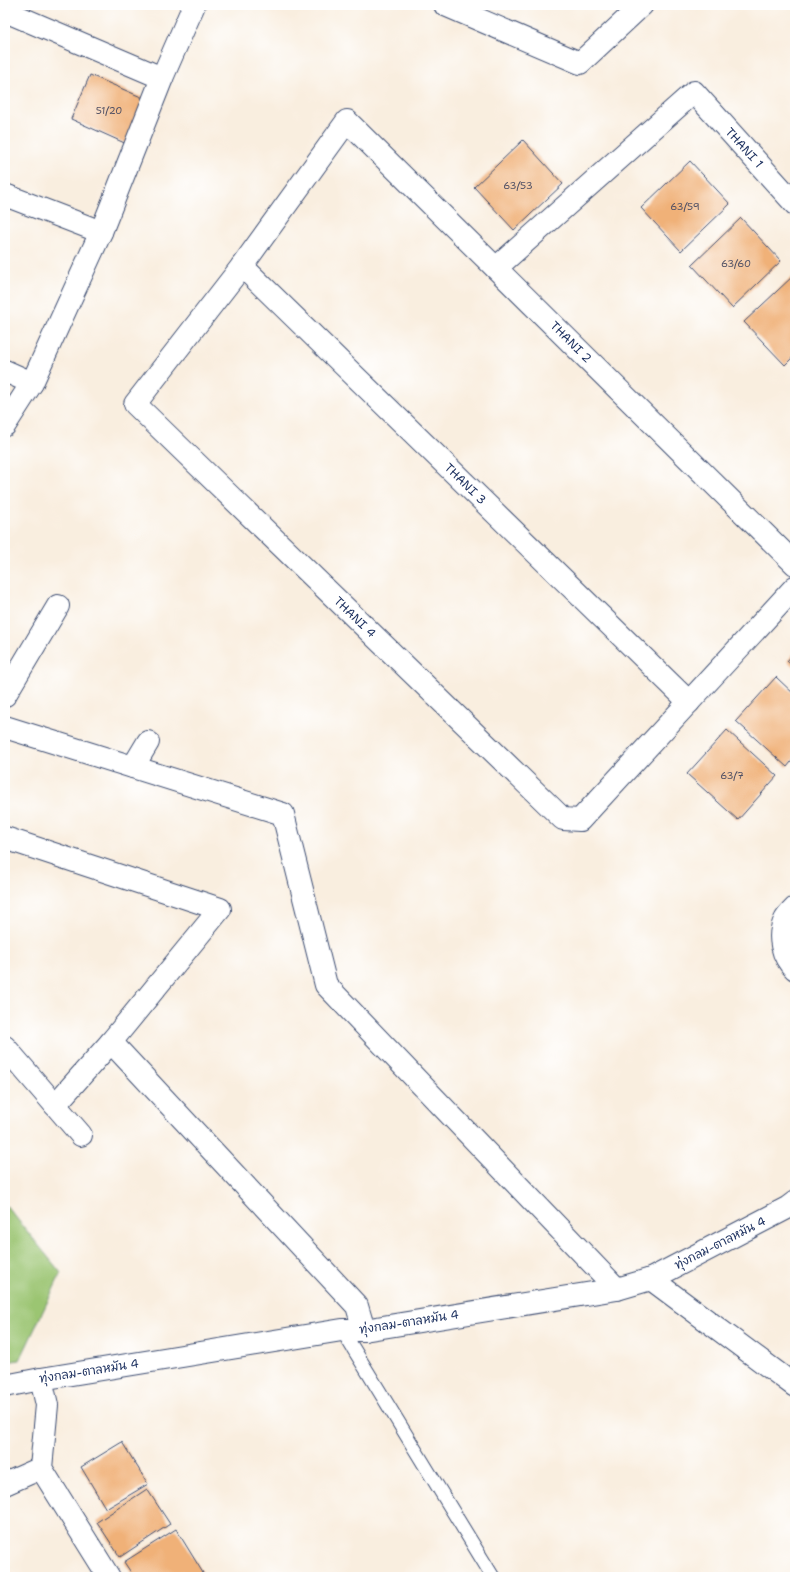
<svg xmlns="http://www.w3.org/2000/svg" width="800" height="1582" viewBox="0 0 800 1582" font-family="'Shantell Sans','Playpen Sans Thai',sans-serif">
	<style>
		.green { fill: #9bc572; stroke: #5b7a68 }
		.building { fill: #f0b178 }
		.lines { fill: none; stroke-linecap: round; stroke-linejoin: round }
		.lane-casing { stroke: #3c4c71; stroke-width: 15 }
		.street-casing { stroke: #3c4c71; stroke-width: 24 }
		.lane { stroke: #fff; stroke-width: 13 }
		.street { stroke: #fff; stroke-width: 22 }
		.labels { text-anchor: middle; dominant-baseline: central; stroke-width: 3; stroke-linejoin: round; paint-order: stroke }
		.number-label { font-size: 10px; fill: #505064 }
		.street-label { font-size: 12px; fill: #1b2f5e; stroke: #fff }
	</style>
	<rect width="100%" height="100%" fill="#fff"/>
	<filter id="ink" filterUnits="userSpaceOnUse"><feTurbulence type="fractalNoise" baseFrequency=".025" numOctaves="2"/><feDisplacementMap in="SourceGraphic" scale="8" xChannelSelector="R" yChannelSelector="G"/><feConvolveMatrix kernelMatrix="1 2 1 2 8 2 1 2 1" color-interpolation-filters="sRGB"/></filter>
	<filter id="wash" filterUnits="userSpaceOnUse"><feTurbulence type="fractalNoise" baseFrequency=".012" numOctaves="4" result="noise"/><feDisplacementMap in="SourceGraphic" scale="16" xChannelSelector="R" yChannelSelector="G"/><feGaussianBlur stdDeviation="0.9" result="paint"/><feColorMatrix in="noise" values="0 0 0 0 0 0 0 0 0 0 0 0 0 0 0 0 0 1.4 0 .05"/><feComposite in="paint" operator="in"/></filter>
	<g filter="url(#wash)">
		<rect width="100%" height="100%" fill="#f9eedf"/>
		<!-- green -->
		<path class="green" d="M5 1204 61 1273 20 1360 5 1362Z"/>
		<g id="blocks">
			<!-- building -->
			<path class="building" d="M90 75 148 100 129 145 71 119Z
				M523 140 563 184 514 230 474 187Z
				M690 161 730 204 681 251 641 208Z
				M741 218 781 261 732 308 692 265Z
				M793 276 795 277V355L785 365 744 322Z
				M795 652V668L787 661Z
				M776 677 795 695V757L787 767 736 721Z
				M727 730 777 776 738 820 687 774Z
				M122 1442 148 1484 106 1509 81 1467Z
				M147 1489 170 1524 120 1557 97 1522Z
				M176 1529 203 1573 197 1577H134L124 1562Z"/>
		</g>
	</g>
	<g filter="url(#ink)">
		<use href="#blocks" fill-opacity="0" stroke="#3c4c71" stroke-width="1"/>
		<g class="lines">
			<defs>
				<path id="lane" d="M342 1330 493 1577"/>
				<g id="street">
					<path d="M445 5 580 63 642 5"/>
					<path d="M5 11 162 78"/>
					<path d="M5 195 101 232"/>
					<path id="s1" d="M242 266 689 702"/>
					<path id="s2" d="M496 268 694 92 795 204"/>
					<path d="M5 371 32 383"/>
					<path d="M5 425 32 383 101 232 162 78 194 5"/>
					<path id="s3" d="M795 564 347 121 242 266 135 404 563 819 580 820 795 587"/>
					<path d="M5 695 58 606"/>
					<path d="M5 727 283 814 326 985 617 1289"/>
					<path d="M133 767 148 742"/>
					<path d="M5 838 220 909 111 1042 55 1105"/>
					<path d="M795 908C792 911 787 916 785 920 777 936 782 957 795 969"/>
					<path d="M111 1042 357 1306 364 1330"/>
					<path d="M5 1047 81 1135"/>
					<path d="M651 1279 795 1386"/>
					<path d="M41 1379 47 1405 41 1468 109 1577"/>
					<path d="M5 1386 41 1379 342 1330H364L617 1289 651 1279 787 1208 795 1202"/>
					<path d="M5 1484 41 1468"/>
				</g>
			</defs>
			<!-- lane casing -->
			<use href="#lane" class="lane-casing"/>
			<!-- street casing -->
			<use href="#street" class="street-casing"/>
			<!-- lane -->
			<use href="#lane" class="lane"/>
			<!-- street -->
			<use href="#street" class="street"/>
		</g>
	</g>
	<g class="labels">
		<!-- number labels -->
		<g class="number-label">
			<text x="109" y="110">51/20</text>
			<text x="518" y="185">63/53</text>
			<text x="685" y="206">63/59</text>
			<text x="736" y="263">63/60</text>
			<text x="732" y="775">63/7</text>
		</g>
		<!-- street labels -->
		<g class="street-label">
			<text stroke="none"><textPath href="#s2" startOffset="340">THANI 1</textPath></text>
			<text transform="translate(571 342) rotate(45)">THANI 2</text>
			<text stroke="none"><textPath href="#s1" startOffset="312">THANI 3</textPath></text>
			<text stroke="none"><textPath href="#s3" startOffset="1290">THANI 4</textPath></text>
			<text transform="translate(720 1243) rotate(-27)">ทุ่งกลม-ตาลหมัน 4</text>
			<text transform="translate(409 1322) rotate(-9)">ทุ่งกลม-ตาลหมัน 4</text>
			<text transform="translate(89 1371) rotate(-9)">ทุ่งกลม-ตาลหมัน 4</text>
		</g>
	</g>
	<!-- margin -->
	<rect width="800" height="1582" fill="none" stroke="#fff" stroke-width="20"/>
</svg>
